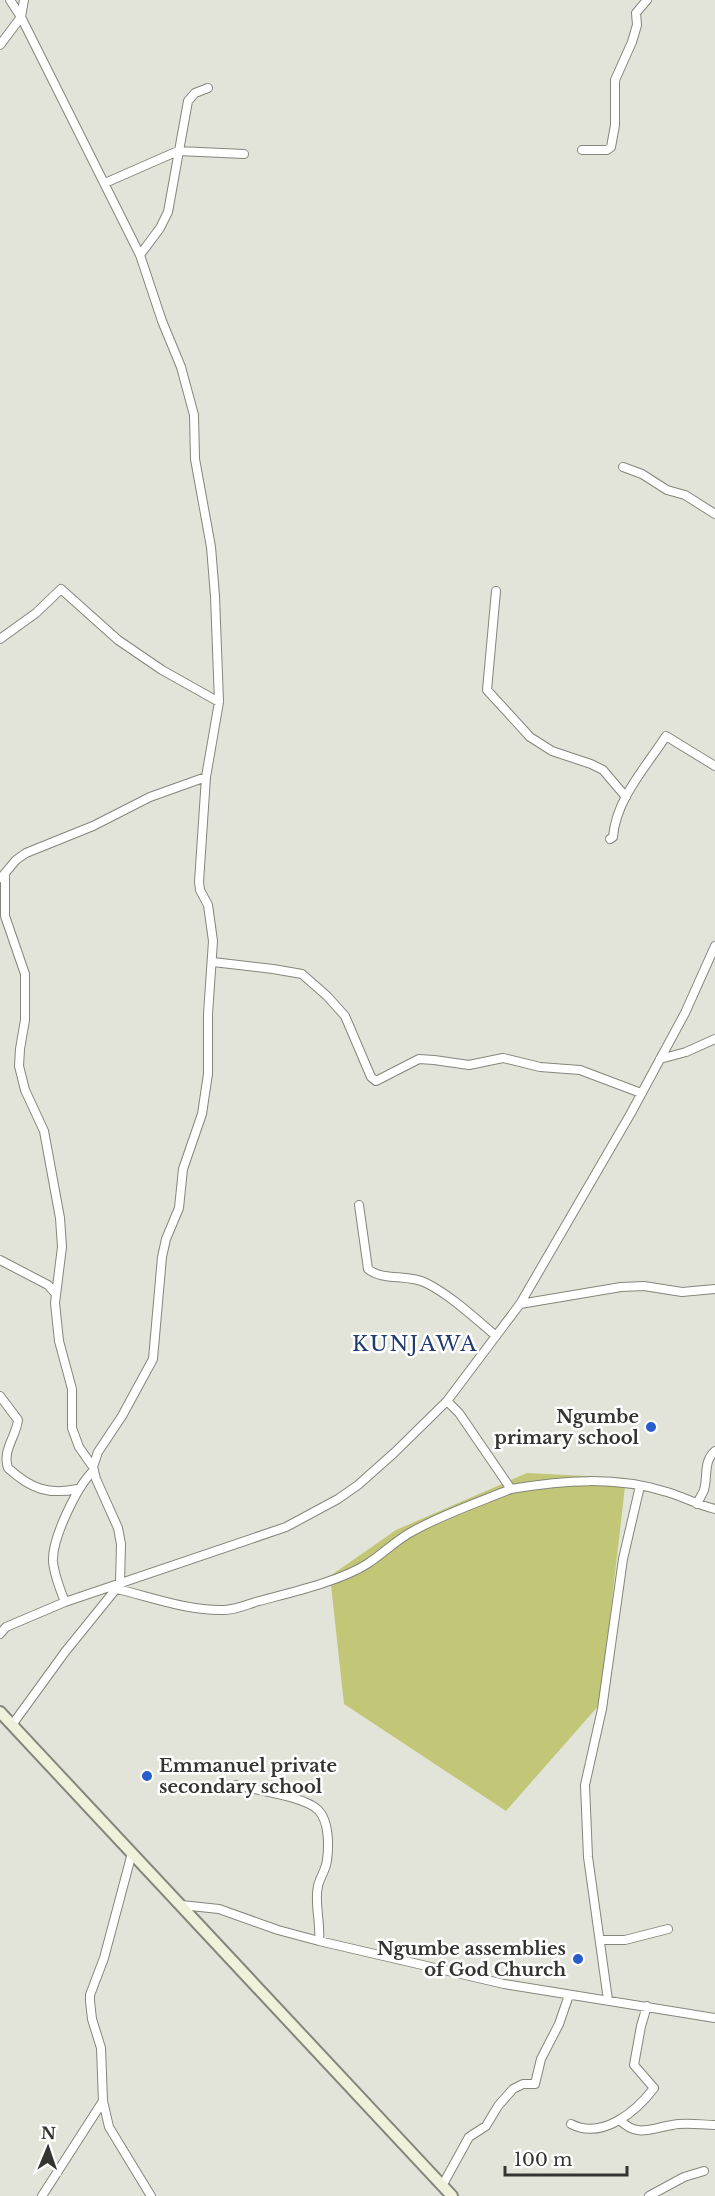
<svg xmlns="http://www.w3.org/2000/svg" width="715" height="2196" viewBox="0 0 715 2196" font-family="'Libre Baskerville',serif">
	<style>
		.green { fill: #c1c776 }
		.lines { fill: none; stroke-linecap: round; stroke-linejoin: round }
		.minor-casing { stroke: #84867b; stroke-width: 10 }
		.secondary-casing { stroke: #84867b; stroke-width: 14 }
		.minor { stroke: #fff; stroke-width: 8 }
		.secondary { stroke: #eff1db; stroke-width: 10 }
		.poi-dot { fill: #275ecb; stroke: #fff; stroke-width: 2 }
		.labels { text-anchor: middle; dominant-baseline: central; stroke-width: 5; stroke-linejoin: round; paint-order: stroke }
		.poi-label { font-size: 18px; font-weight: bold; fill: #343530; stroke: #fff; text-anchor: end }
		.quarter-label { font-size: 21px; letter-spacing: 1.5px; fill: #203b72; stroke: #fff }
	</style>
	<rect width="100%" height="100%" fill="#e3e4d9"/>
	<!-- green -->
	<path class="green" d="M527 1473 626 1478 600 1704 506 1811 344 1704 330 1576 396 1530Z"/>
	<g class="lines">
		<defs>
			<path id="minor" d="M10 0 21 17 140 255 162 321 181 367 194 415 195 459 211 547 215 596 219 702 206 777 199 882 200 890 208 905 213 941 208 1014V1074L202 1114 183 1169 179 1208 166 1239 162 1257 153 1359 122 1416 98 1452 93 1467 96 1479 118 1528 121 1544 120 1584 65 1652 12 1725
				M0 45 21 17 24 0
				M582 150H607L611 147 615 125V80L632 42 637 25 636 13 647 0
				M105 183 178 151 244 154
				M140 255 160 228 168 212 188 101 195 93 208 88
				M623 467 642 474 667 490 685 495 715 514
				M496 591 487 690 530 737 552 751 591 764 603 770 626 797
				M0 639 36 613 61 589 118 640 162 670 219 702
				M610 839 613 837C616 799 646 767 666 736L715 766
				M5 876V916L25 974V1020L20 1049 19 1066 25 1090 44 1131 60 1218 62 1247 55 1303 59 1341 72 1389V1428L79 1447 93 1467
				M1 878 16 860 26 853 93 826 150 797 206 777
				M213 962 273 969 302 974 327 996 345 1016 371 1077 376 1081 419 1059 434 1060 469 1065 503 1058 540 1067 580 1070 641 1093
				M660 1059 686 1052 715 1039
				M359 1205 368 1269C382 1281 408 1274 426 1283 449 1294 476 1319 496 1336
				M0 1260 48 1285 55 1293
				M520 1304 621 1287 644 1286 682 1292 715 1289
				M0 1396 18 1420C16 1437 2 1450 8 1468 31 1489 48 1495 78 1489
				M447 1401 459 1413 511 1489C563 1480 616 1476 667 1492 684 1497 698 1505 715 1509
				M697 1504C699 1499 702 1495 704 1490 708 1477 703 1461 715 1451
				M117 1589C151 1597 188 1611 224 1610 236 1610 248 1604 259 1601 289 1593 341 1581 367 1564 384 1553 397 1539 415 1530 446 1513 479 1502 511 1489
				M65 1602C60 1589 54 1575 53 1561 52 1538 77 1487 93 1471
				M0 1634 6 1627 65 1602 286 1527 338 1499 358 1485 394 1453 447 1401 520 1304 631 1113 685 1013 715 946
				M236 1785C255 1790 308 1797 319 1811 329 1822 329 1846 327 1860 326 1870 320 1877 318 1886 314 1903 321 1923 319 1941
				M132 1853 104 1958 90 1995V2001L92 2019 101 2048 103 2101 109 2127 151 2196
				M181 1905 219 1909 278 1930 319 1941 504 1984 715 2018
				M600 1940H625L668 1929
				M608 2000 588 1857 585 1785 602 1709 623 1559 640 1486
				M620 2120C637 2138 652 2128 672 2125 686 2122 702 2125 715 2125
				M571 2124C602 2140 636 2112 654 2088L634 2065 641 2026 647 2006
				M442 2186 469 2137 486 2126 498 2106 513 2089 523 2084H535L541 2059 559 2024 569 1995
				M42 2196 103 2101
				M649 2196 684 2177 704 2171"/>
			<path id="secondary" d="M0 1712 452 2196"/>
		</defs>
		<!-- minor casing -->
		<use href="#minor" class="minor-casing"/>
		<!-- secondary casing -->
		<use href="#secondary" class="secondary-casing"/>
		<!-- minor -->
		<use href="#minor" class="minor"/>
		<!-- secondary -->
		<use href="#secondary" class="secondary"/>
	</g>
	<!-- markers -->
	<g class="poi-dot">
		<circle cx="651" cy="1427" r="6"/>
		<circle cx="147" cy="1776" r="6"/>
		<circle cx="578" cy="1959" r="6"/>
	</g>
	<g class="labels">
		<!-- poi labels -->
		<g class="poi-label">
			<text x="639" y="1417">Ngumbe<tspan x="639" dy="21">primary school</tspan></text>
			<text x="159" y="1766" text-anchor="start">Emmanuel private<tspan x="159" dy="21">secondary school</tspan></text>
			<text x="566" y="1949">Ngumbe assemblies<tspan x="566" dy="21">of God Church</tspan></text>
		</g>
		<!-- quarter labels -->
		<g class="quarter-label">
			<text x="415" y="1344">KUNJAWA</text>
		</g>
	</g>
	<!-- north arrow -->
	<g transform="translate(48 2148) rotate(2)" stroke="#ffffff" stroke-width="4.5" paint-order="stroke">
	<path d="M0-4.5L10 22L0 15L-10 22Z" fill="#343530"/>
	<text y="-9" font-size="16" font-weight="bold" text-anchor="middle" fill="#343530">N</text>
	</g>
	<!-- scale -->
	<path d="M505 2166v9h122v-9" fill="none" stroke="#343530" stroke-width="3"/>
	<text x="514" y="2166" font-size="18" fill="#343530" stroke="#ffffff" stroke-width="4.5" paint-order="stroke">100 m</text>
</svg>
